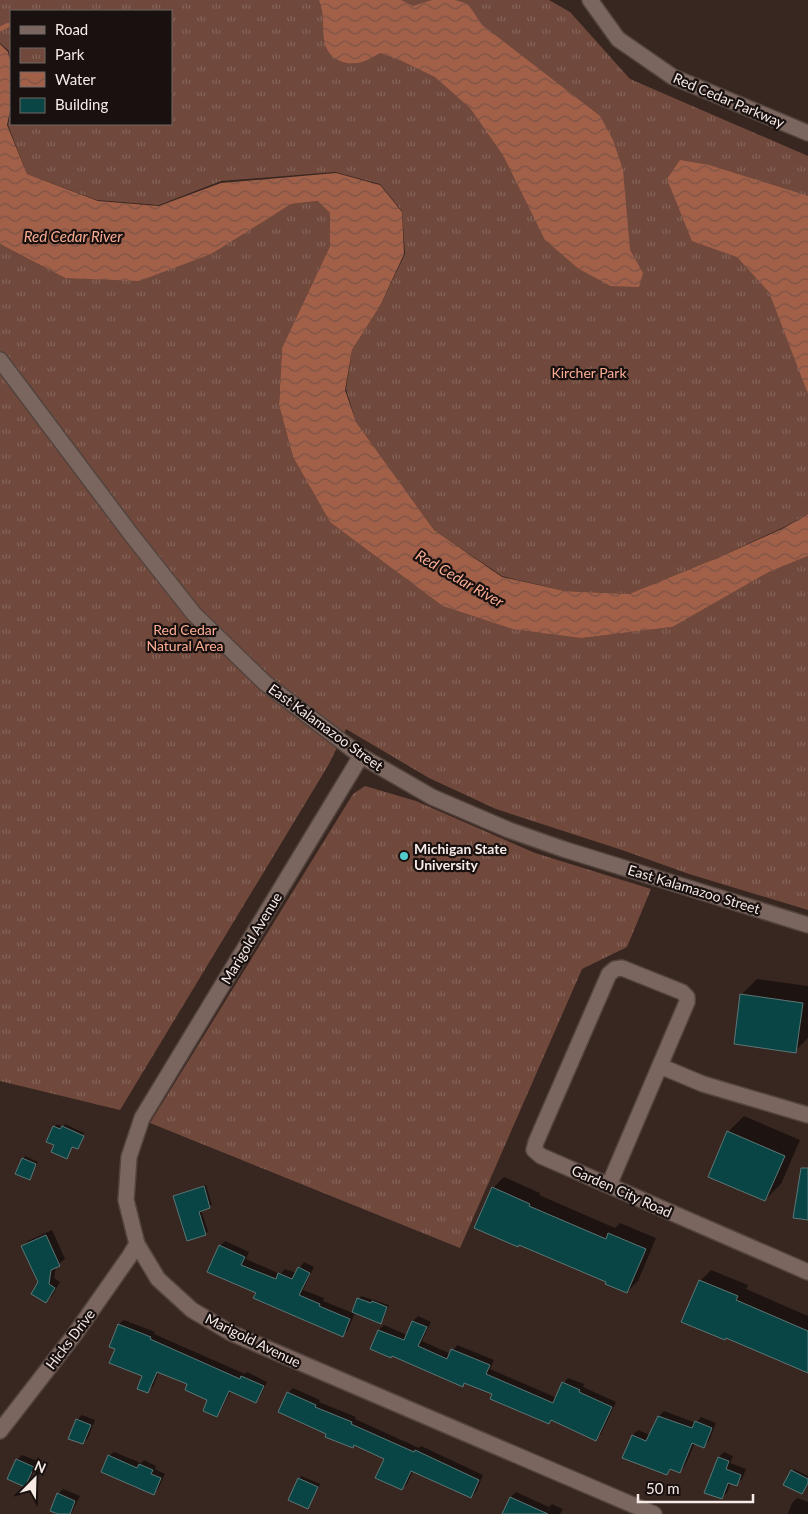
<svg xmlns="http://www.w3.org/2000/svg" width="808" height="1514" viewBox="0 0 808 1514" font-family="Lato,sans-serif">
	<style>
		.park { fill: url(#park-tufts) }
		.water { fill: url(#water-waves) }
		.shadow { fill: #0007 }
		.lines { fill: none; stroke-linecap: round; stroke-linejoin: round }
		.stream { stroke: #a36049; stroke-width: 4.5 }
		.building { fill: #0a4545; stroke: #5c7675 }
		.minor-casing { stroke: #53443e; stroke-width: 18 }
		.minor { stroke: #7b665f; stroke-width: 15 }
		.poi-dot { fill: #53cdcb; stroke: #19110f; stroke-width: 2 }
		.labels { text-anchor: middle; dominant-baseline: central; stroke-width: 4.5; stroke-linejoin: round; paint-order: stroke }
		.street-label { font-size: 14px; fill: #f6eae6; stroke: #19110f }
		.park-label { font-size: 14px; fill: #fdae94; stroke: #19110f }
		.poi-label { font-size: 14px; font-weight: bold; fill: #f6eae6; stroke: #19110f; text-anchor: start }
		.water-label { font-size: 15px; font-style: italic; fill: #faac92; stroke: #19110f }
	</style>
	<defs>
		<pattern id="park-tufts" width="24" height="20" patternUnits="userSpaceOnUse" patternTransform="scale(1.25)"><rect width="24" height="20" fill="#70493c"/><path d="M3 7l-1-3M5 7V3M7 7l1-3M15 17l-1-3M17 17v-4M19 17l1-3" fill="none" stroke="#856358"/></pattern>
		<pattern id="water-waves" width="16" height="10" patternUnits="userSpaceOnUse" patternTransform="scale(1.25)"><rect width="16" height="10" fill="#a36049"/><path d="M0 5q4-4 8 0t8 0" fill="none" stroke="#7b5447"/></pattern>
	</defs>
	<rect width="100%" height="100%" fill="#382620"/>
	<!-- park -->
	<path class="park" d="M0 0H549L570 12 630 79 808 156V514L784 527 722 556 629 594 565 591 502 576 434 530 356 422 346 389 352 350 380 306 405 254 402 211 380 184 335 172 221 181 159 205 97 200 27 174 8 125 11 110V124H171V11H11V61L9 51 0 43Z
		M319 201 330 213V246L282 348 279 405 293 457 330 522 582 638 671 627 769 572 808 556V910L689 874 622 850 496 809 429 778 346 729 329 764 120 1110 0 1081V244L65 278 257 224 291 204Z
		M365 786 416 801 535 853 651 889 627 947 582 969 460 1248 150 1123 353 794Z"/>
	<!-- water -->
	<path class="water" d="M319 0H401L413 6 432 0H455L468 4 482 25 600 116 613 140 623 170 630 250 643 273 639 287 611 286 579 269 545 240 503 155 470 108 435 77 400 60 380 53C374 56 368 60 362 62 344 67 326 58 324 39 322 23 325 16 319 0Z
		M0 44 8 52 11 64V106L7 125 27 174 98 201 159 206 221 183 336 173 380 185 402 212 404 254 380 306 352 350 345 390 356 422 434 530 502 577 565 591 629 594 722 556 784 528 808 514V556L769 572 672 627 582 638 513 629 443 606 330 522 293 457 279 405 282 348 330 246V213L318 201 291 204 211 254 139 281 65 278 0 244Z
		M680 160 709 165 808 196V394L769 292 737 257 692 241 667 179Z"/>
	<!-- shadow -->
	<path class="shadow" d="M757 979 808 986V1038L795 1051 741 995Z
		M744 1116 800 1140 781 1184 765 1200 728 1132Z
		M57 1124 63 1127 65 1124 84 1133 77 1147 73 1146 66 1158 55 1144V1127Z
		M25 1156 38 1162 29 1178 23 1159Z
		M504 1177 540 1193 539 1195 615 1228 620 1223 656 1238 638 1281 627 1292 607 1281 493 1188Z
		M206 1185 212 1205 201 1210 208 1231 206 1234 188 1239 174 1196 177 1194Z
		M52 1230 65 1259 56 1266 54 1278 60 1282 52 1296 46 1301 23 1246 28 1241Z
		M225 1241 249 1252 246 1259 280 1274 285 1269 296 1273 304 1262 314 1267 303 1290 324 1298 323 1301 353 1313 361 1296 389 1305 383 1320 380 1322 355 1312 348 1330 343 1335 257 1292 220 1246Z
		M711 1270 748 1285 746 1289 808 1316V1371L700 1281Z
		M418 1316 431 1322 422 1341 451 1354 457 1345 494 1360 490 1369 557 1398 564 1383 568 1378 584 1384 583 1387 616 1402 601 1434 596 1439 552 1419 549 1423 493 1394 466 1382 462 1385 379 1330 384 1325 407 1335 413 1321Z
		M124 1320 155 1332 154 1334 245 1374 247 1372 267 1382 260 1397 256 1402 231 1391 221 1410 217 1415 209 1400 189 1383 159 1371 153 1387 148 1391 144 1376 116 1348 119 1324Z
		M293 1388 320 1400 319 1402 356 1417 355 1419 419 1448 421 1446 483 1475 476 1492 471 1497 413 1471 407 1484 402 1489 386 1458 355 1444 352 1447 327 1433 288 1393Z
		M664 1411 696 1423 701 1417 716 1423 709 1441 704 1446 695 1443 685 1466 680 1471 672 1468 667 1473 633 1435 638 1430 650 1435 659 1416Z
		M82 1415 95 1420 88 1438 83 1443 77 1420Z
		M114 1452 141 1463 144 1460 156 1466 155 1469 165 1474 158 1489 153 1494 109 1456Z
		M724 1452 733 1456 730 1463 746 1469 742 1479 736 1484 731 1482 727 1493 721 1498 706 1492 719 1457Z
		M22 1455 38 1461 30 1480 25 1485 17 1460Z
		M794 1469 808 1476V1483L802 1493 792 1471Z
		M301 1476 320 1484 308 1507 290 1499Z
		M63 1489 80 1496 71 1514H61L58 1494Z
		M516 1492 549 1507 552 1504 563 1509 560 1514H504L511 1497Z
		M797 1498 808 1502V1514H788L792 1503Z"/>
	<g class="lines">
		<!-- stream -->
		<path class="stream" d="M0 29 8 25"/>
	</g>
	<!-- building -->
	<path class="building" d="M740 994 803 1003 796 1053 734 1044Z
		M53 1126 60 1129 62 1126 84 1136 78 1149 72 1147 67 1159 51 1152 54 1145 46 1142Z
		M727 1131 785 1156 765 1201 708 1177Z
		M22 1158 36 1164 30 1180 15 1174Z
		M801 1168H808V1220L793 1218Z
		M204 1186 210 1208 199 1212 206 1235 187 1241 173 1196Z
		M492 1187 530 1204 529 1206 606 1239 608 1233 646 1249 627 1293 605 1284 606 1282 519 1245 518 1247 474 1228Z
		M46 1235 60 1266 51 1270 49 1284 55 1288 46 1303 31 1294 38 1282 21 1246Z
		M219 1245 245 1257 241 1265 276 1279 278 1273 292 1279 298 1267 310 1273 299 1295 320 1304 319 1306 350 1319 343 1337 253 1298 256 1293 207 1272Z
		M699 1280 738 1296 736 1300 808 1331V1373L726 1338 725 1340 681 1322Z
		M357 1298 371 1303 372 1301 387 1307 381 1324 352 1312Z
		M412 1321 427 1327 418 1346 447 1359 451 1349 490 1365 486 1374 553 1403 562 1382 580 1390 579 1392 612 1407 596 1441 551 1420 549 1424 490 1399 492 1394 464 1383 463 1387 392 1356 391 1358 370 1349 378 1330 404 1340Z
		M118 1324 151 1337 150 1339 240 1379 241 1376 264 1386 256 1403 229 1391 217 1417 203 1411 207 1400 185 1390 187 1384 157 1372 148 1393 137 1389 142 1376 109 1363 115 1349 109 1347Z
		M287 1392 316 1405 315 1407 352 1422 351 1424 414 1452 415 1450 479 1480 471 1498 411 1471 402 1490 375 1478 384 1459 354 1445 353 1448 325 1437 326 1434 278 1412Z
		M658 1416 692 1428 695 1421 712 1428 704 1448 692 1443 680 1473 670 1469 667 1475 622 1458 632 1435 646 1441Z
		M76 1419 91 1425 83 1444 68 1439Z
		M108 1455 137 1468 139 1464 153 1470 151 1474 161 1478 154 1495 101 1472Z
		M718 1457 729 1461 726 1469 741 1475 737 1486 728 1483 722 1499 704 1493Z
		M16 1459 34 1467 25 1487 7 1479Z
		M791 1470 808 1479V1483L802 1494 783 1485Z
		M298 1478 318 1487 308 1509 288 1500Z
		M57 1493 75 1501 70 1514H58L50 1511Z
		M510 1497 548 1514H502Z"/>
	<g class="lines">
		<defs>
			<path id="minor" d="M590 0 618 39 673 77 808 133
				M0 360 130 533 194 614 265 683 361 756 432 797 509 830 563 849 808 925
				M361 756 142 1118 129 1157 126 1200 137 1244 158 1279 192 1310 231 1333 654 1514
				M660 1066 703 1084 808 1115
				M609 1185 687 1002V997L682 992 622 968 615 969 609 974 536 1142 534 1150 541 1156 808 1272
				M0 1431 75 1334 129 1257 137 1244"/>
		</defs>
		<!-- minor casing -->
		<use href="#minor" class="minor-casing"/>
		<!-- minor -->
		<use href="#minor" class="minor"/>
	</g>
	<!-- markers -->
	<circle class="poi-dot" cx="404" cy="856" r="5"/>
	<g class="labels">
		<!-- street labels -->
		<g class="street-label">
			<text transform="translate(729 100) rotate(23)">Red Cedar Parkway</text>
			<text transform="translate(326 727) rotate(36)">East Kalamazoo Street</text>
			<text transform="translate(694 889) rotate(17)">East Kalamazoo Street</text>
			<text transform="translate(251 938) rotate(-59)">Marigold Avenue</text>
			<text transform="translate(622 1191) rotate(24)">Garden City Road</text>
			<text transform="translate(70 1339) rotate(-53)">Hicks Drive</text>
			<text transform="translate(253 1340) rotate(26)">Marigold Avenue</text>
		</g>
		<!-- park labels -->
		<g class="park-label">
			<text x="589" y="372">Kircher Park</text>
			<text x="185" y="629">Red Cedar<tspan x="185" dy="16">Natural Area</tspan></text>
		</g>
		<!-- poi labels -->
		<g class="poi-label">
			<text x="414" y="848">Michigan State<tspan x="414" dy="16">University</tspan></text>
		</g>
		<!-- water labels -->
		<g class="water-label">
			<text x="73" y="236">Red Cedar River</text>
			<text transform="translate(460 578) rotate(30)">Red Cedar River</text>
		</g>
	</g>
	<!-- legend -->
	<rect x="10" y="10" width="162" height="115" fill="#19110f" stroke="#716865"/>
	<rect x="20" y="26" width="25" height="8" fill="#7b665f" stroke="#716865"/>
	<text x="55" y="35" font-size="15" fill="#f6eae6">Road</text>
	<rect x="20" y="48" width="25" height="15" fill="url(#park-tufts)" stroke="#716865"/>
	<text x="55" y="60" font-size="15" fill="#f6eae6">Park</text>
	<rect x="20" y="72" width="25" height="15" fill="url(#water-waves)" stroke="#716865"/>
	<text x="55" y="85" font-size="15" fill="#f6eae6">Water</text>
	<rect x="20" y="98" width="25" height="15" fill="#0a4545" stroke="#716865"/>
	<text x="55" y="110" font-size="15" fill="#f6eae6">Building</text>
	<!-- north arrow -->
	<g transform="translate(35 1479) rotate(23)" stroke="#19110f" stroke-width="4" paint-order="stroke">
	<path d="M0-4L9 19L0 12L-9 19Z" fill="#f6eae6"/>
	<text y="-8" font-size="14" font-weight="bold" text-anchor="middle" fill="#f6eae6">N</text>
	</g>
	<!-- scale -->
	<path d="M638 1494v8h115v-8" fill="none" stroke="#f6eae6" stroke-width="2.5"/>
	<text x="646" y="1494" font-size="15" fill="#f6eae6" stroke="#19110f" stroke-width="4" paint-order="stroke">50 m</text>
</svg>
